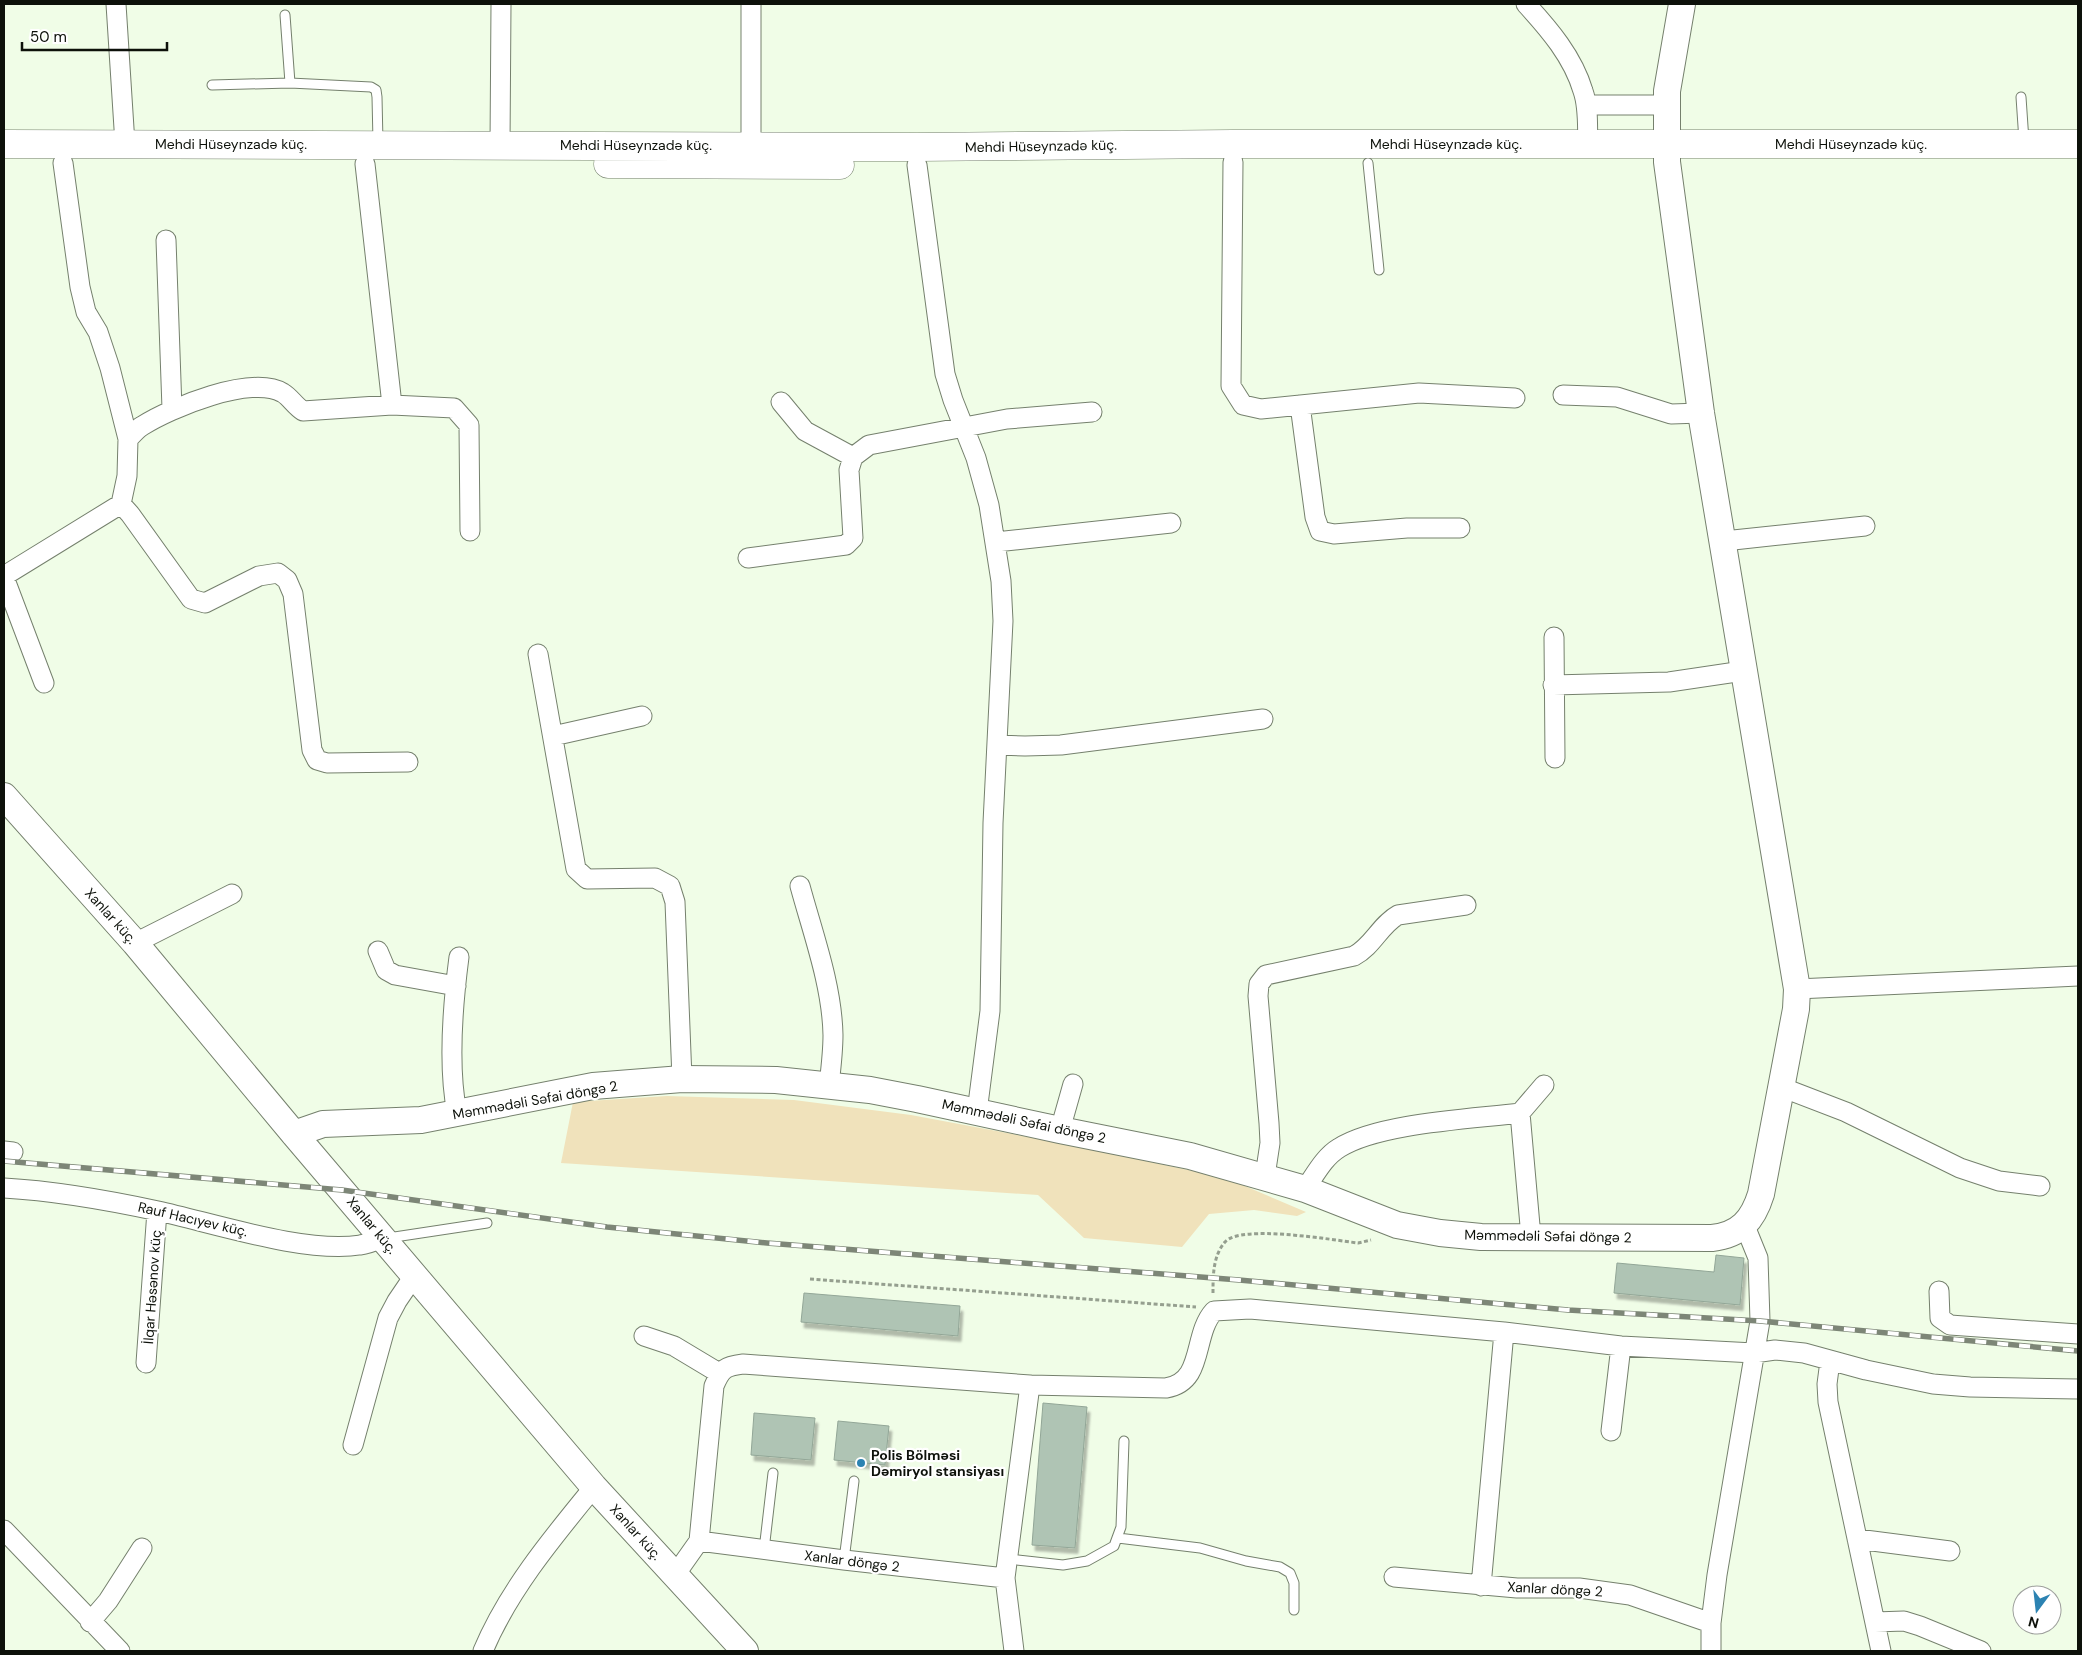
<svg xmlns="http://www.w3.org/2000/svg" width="2082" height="1655" viewBox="0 0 2082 1655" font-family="'DM Sans',sans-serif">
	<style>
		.green { fill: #f0e2bb }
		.building { fill: #afc4b4; stroke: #92a697; filter: url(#shadow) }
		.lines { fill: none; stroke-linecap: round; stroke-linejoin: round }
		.lane-casing { stroke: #75806d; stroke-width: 11 }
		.street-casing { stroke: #75806d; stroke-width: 21 }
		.secondary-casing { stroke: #75806d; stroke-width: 28 }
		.primary-casing { stroke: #75806d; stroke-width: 29 }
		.path { stroke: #959f8f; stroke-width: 3; stroke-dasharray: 4 2.5; stroke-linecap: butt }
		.lane { stroke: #fff; stroke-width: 9 }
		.street { stroke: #fff; stroke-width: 19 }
		.secondary { stroke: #fff; stroke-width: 26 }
		.primary { stroke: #fff; stroke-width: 28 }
		.rail-casing { stroke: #7d8677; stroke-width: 5.5 }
		.rail { stroke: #fff; stroke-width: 4; stroke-dasharray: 11; stroke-linecap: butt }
		.poi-dot { fill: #2c83b2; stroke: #fff; stroke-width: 2 }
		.labels { text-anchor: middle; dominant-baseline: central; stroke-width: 4.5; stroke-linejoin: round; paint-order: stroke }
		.street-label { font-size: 14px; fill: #0d110a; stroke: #fff }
		.poi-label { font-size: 14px; font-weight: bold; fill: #0d110a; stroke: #fff; text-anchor: start }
	</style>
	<defs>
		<filter id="shadow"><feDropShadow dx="3" dy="5.5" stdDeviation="1" flood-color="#0004"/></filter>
	</defs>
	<rect width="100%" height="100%" fill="#f0fde7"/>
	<!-- green -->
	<path class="green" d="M667 1096 794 1100 911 1115 1066 1144 1226 1178 1306 1212 1297 1216 1254 1210 1209 1214 1182 1247 1084 1238 1038 1195 561 1163 573 1102Z"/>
	<!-- building -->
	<path class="building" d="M1716 1255 1744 1258 1740 1305 1614 1293 1617 1263 1714 1272Z
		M804 1293 960 1306 958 1336 801 1322Z
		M1043 1403 1087 1407 1075 1548 1032 1545Z
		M754 1413 815 1418 811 1460 751 1455Z
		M838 1421 889 1426 885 1465 834 1460Z"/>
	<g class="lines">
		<defs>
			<path id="lane" d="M285 15 290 83
				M212 85 290 83 371 87 376 90 377 97 378 142
				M2021 97 2024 141
				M1368 163 1379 270
				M388 1238 487 1223
				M1118 1538 1200 1548 1246 1561 1280 1567 1290 1573 1294 1583V1610
				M764 1550 773 1473
				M1008 1559 1063 1565 1087 1561 1114 1546 1121 1527 1124 1441
				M844 1560 854 1481"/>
			<path id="street" d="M116 4 125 144
				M1526 4C1549 29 1573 57 1583 91 1589 108 1587 127 1588 145
				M1586 105H1666
				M500 145 501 4
				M751 145V4
				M1233 162 1231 386 1243 405 1261 409 1419 393 1515 398
				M63 163 80 287 86 312 98 332 110 368 128 439
				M365 164 392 405
				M917 165 945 374 953 400 976 458 989 505 1001 581 1003 621 993 823 990 1011 977 1112
				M166 240 172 409
				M1563 395 1617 397 1671 414 1701 413
				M781 402 805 431 853 457
				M1300 405 1315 517 1320 531 1334 534 1407 528H1460
				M121 504 127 476 128 439C132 435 137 429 142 426 170 408 252 374 283 393 290 397 295 406 303 411L392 405 454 408 469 425 470 531
				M1724 541 1865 526
				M996 542 1171 523
				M748 558 846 545 853 538 849 470 853 457 869 445 1007 419 1092 412
				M4 576 121 504 130 514 191 599 205 603 259 576 278 573 287 580 293 594 312 750 317 760 327 763 408 762
				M4 577 44 683
				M1554 637 1555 758
				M538 654 576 869 587 879 655 878 670 886 675 902 682 1079
				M1553 685 1669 682 1743 671
				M553 736 642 716
				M997 745 1025 746 1061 745 1263 719
				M800 886C813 934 832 985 833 1035 833 1052 831 1068 829 1085
				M135 943 232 894
				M378 951 386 970 395 975 456 986
				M1797 989 2078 976
				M1781 1087 1846 1112 1960 1168 1999 1181 2040 1186
				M457 1113C448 1068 453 1003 459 957
				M1520 1113 1544 1085
				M1060 1130 1073 1084
				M4 1151 13 1152
				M1265 1176 1270 1143 1269 1123 1258 996 1259 984 1266 975 1354 956C1373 946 1380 925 1398 915L1466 905
				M4 1188C56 1191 107 1200 158 1211 213 1223 307 1254 360 1245 368 1244 375 1241 382 1238
				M1305 1189C1315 1175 1324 1157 1339 1148 1378 1123 1472 1119 1520 1113L1531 1237
				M1939 1291 1940 1318 1950 1325 2078 1334
				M644 1336 674 1346 719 1373
				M1830 1361 1827 1384 1828 1402 1881 1651
				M146 1363 157 1211
				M1611 1431 1621 1346
				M353 1445 388 1318 397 1301 414 1276
				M4 1530 120 1651
				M1857 1539 1950 1551
				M699 1541 844 1560 1005 1578
				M675 1575 699 1541 714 1386C721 1369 725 1366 743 1364L1030 1385 1166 1388C1205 1382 1192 1335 1214 1311L1250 1309 1504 1332 1621 1346 1754 1353 1775 1350 1804 1353 1866 1370 1933 1384 1970 1387 2078 1389
				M1394 1577 1517 1588H1579L1630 1595 1711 1623
				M1481 1586 1504 1332
				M90 1622 108 1601 142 1548
				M1875 1622 1904 1621 1920 1626 1981 1651
				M483 1651C508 1591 553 1537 594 1487
				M1014 1651 1005 1578 1030 1385
				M1711 1651V1623L1717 1575 1760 1321 1758 1258 1745 1226"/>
			<path id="secondary" d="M4 796 135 943 294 1134 594 1487 745 1651
				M294 1134 323 1124 421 1120 593 1086 682 1079 776 1080 870 1090 917 1099 1060 1130 1190 1156 1305 1189 1397 1225 1440 1233 1481 1237 1712 1238C1740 1235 1753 1220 1761 1194L1796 1009 1797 989 1701 413 1667 162V91L1682 4"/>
			<path id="primary" d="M4 144 917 147 1233 144H2078
				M608 164 840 165"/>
		</defs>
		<!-- lane casing -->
		<use href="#lane" class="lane-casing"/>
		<!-- street casing -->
		<use href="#street" class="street-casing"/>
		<!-- secondary casing -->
		<use href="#secondary" class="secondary-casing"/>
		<!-- primary casing -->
		<use href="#primary" class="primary-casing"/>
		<!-- path -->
		<path class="path" d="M810 1279 1196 1307
			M1213 1293C1213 1275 1213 1256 1225 1242 1240 1224 1333 1240 1358 1243L1371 1240"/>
		<!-- lane -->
		<use href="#lane" class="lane"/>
		<!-- street -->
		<use href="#street" class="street"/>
		<!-- secondary -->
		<use href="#secondary" class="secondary"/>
		<!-- primary -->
		<use href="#primary" class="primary"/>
		<defs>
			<path id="rail" d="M4 1161 342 1190 607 1227 767 1243 1239 1280 1568 1310 1760 1321 2078 1351"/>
		</defs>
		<!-- rail casing -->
		<use href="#rail" class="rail-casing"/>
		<!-- rail -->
		<use href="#rail" class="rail"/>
	</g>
	<!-- markers -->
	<circle class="poi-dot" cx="861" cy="1463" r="5"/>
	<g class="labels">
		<!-- street labels -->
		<g class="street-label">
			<text x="231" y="144">Mehdi Hüseynzadə küç.</text>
			<text x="1446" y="144">Mehdi Hüseynzadə küç.</text>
			<text x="1851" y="144">Mehdi Hüseynzadə küç.</text>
			<text x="636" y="145">Mehdi Hüseynzadə küç.</text>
			<text transform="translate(1041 146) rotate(-1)">Mehdi Hüseynzadə küç.</text>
			<text transform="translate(111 916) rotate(48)">Xanlar küç.</text>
			<text transform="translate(535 1100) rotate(-10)">Məmmədəli Səfai döngə 2</text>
			<text transform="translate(1024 1121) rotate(12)">Məmmədəli Səfai döngə 2</text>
			<text transform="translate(193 1219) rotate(13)">Rauf Hacıyev küç.</text>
			<text transform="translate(372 1225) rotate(50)">Xanlar küç.</text>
			<text transform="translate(1548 1236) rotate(1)">Məmmədəli Səfai döngə 2</text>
			<text transform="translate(152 1287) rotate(-86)">İlqar Həsənov küç</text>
			<text transform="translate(636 1532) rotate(48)">Xanlar küç.</text>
			<text transform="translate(852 1561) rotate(7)">Xanlar döngə 2</text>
			<text transform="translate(1555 1589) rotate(3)">Xanlar döngə 2</text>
		</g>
		<!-- poi labels -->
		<g class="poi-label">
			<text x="871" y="1455">Polis Bölməsi<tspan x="871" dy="16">Dəmiryol stansiyası</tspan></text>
		</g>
	</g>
	<!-- border -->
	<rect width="2082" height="1655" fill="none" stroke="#0d110a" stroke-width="10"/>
	<!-- north arrow -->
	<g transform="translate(2037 1610) rotate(195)"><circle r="24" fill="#ffffff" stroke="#9ea09d"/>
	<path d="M0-4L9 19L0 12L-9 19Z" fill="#2c83b2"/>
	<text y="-8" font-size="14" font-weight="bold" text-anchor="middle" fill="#0d110a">N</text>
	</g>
	<!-- scale -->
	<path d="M22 42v8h145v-8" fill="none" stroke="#0d110a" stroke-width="2.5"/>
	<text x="30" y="42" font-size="15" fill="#0d110a" stroke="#ffffff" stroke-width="4" paint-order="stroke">50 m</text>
</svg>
